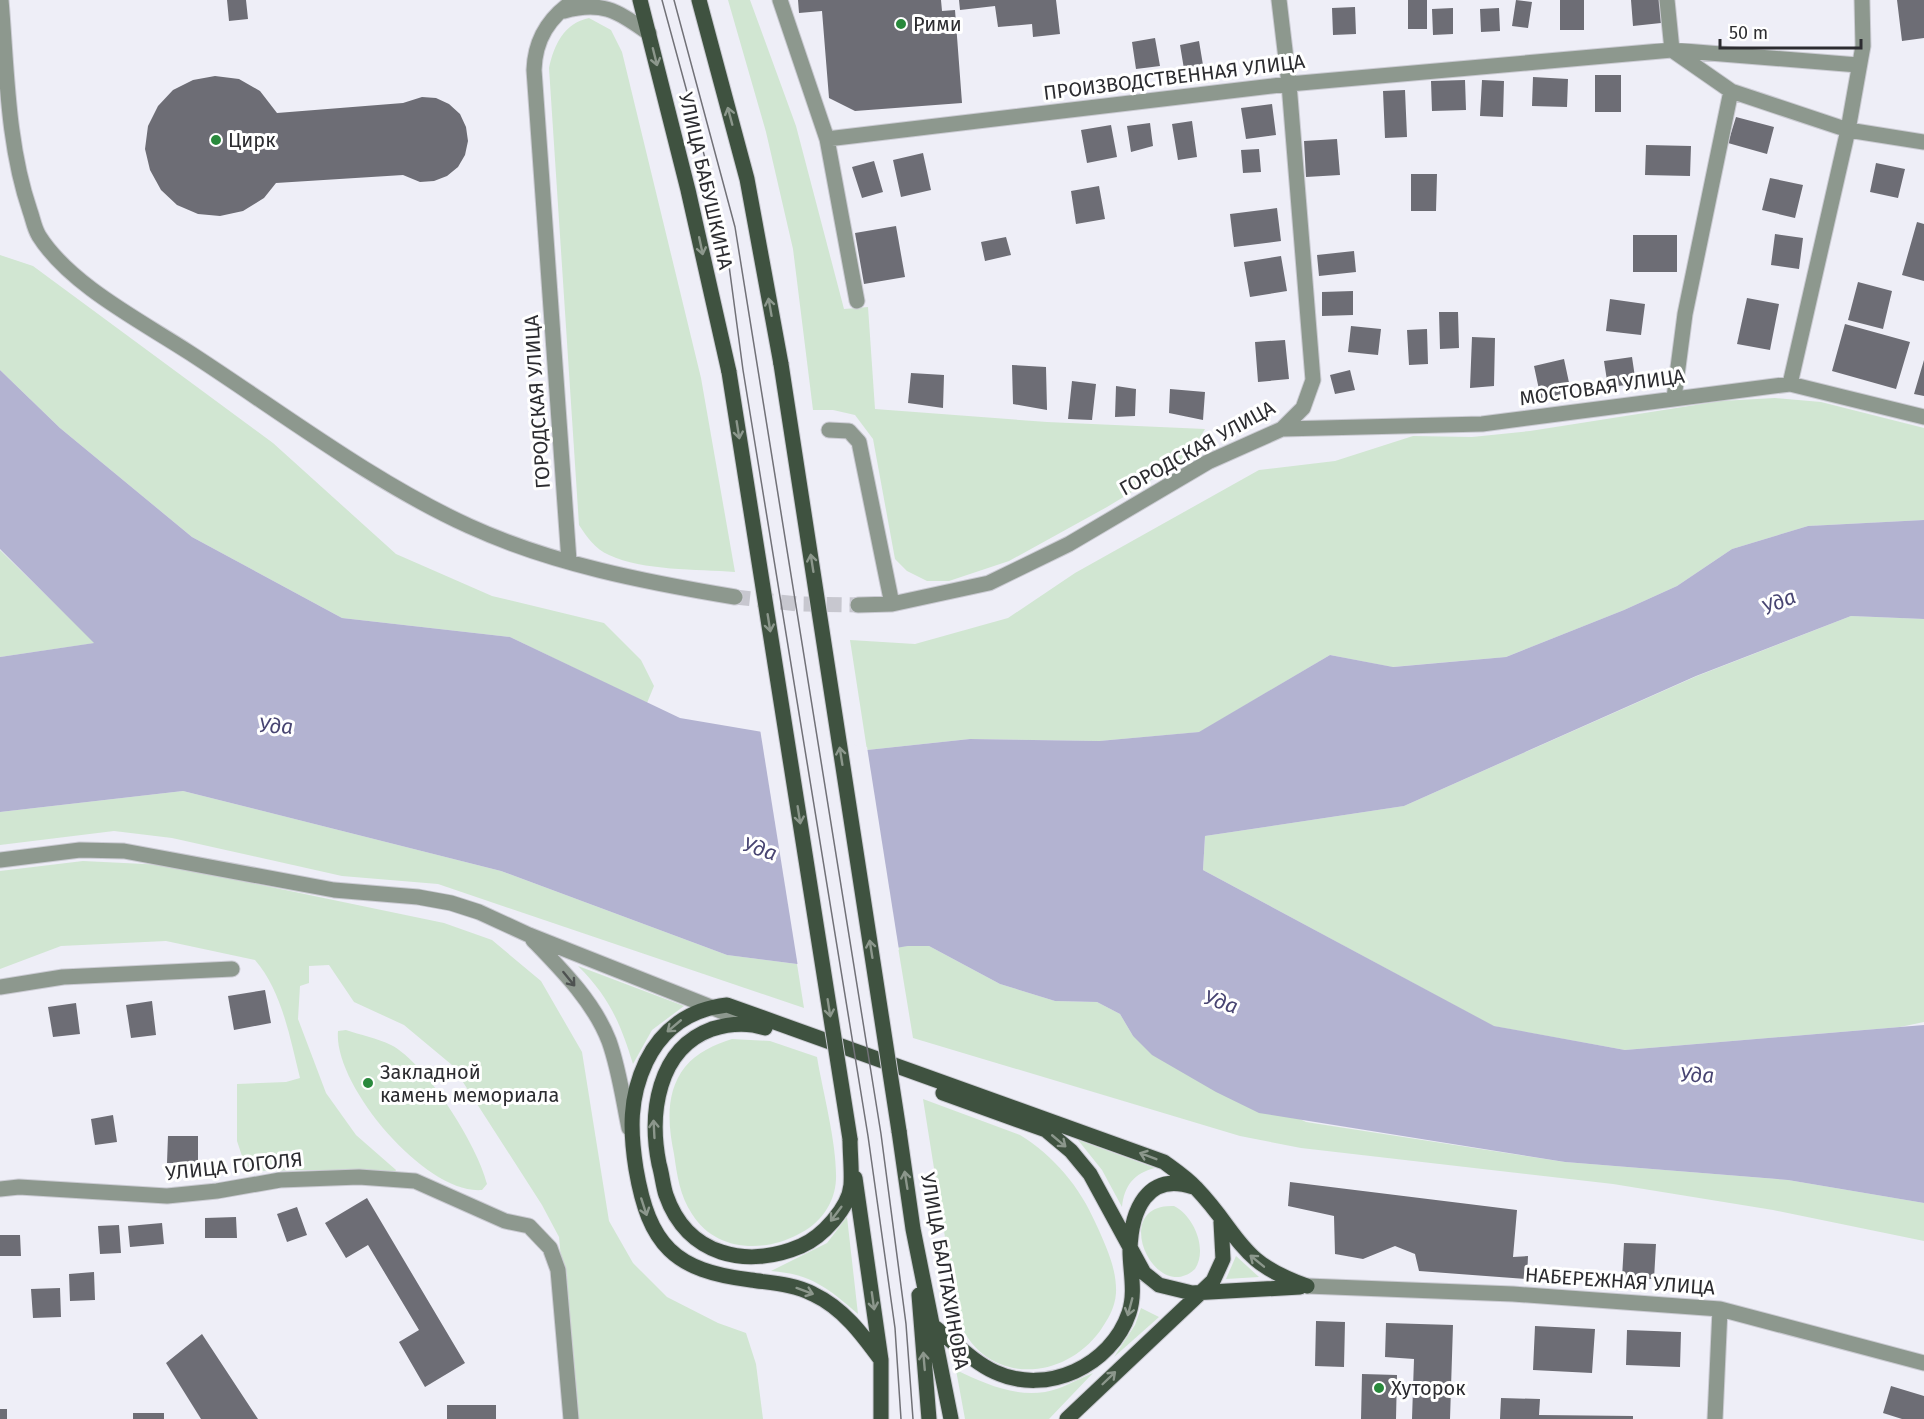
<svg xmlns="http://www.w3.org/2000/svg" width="1924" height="1419" viewBox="0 0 1924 1419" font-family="'Fira Sans',sans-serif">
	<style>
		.green { fill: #d1e6d2 }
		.water { fill: #b3b3d1 }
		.pier { fill: #eeeef7 }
		.building { fill: #6d6d75 }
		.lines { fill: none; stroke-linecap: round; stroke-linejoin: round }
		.minor-tunnel { stroke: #c7c7cf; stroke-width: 15; stroke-dasharray: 15 8; stroke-linecap: butt }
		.minor-casing { stroke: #cbcbd3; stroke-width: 17 }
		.major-casing { stroke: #cbcbd3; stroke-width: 17 }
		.minor { stroke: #8d988e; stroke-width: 15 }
		.major { stroke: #3f5240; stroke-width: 15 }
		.tram { stroke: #717177; stroke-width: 1.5 }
		.major-bridge-casing { stroke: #cbcbd3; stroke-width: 17; stroke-linecap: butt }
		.major-bridge { stroke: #3f5240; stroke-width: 15 }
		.oneway { stroke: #8c978c }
		.oneway2 { stroke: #4e5251 }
		.poi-dot { fill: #29893c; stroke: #fff; stroke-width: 2 }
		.labels { text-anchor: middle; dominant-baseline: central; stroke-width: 6; stroke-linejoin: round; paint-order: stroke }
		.poi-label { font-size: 20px; fill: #2c2c30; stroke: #fff; text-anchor: start }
		.street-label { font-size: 20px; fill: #2c2c30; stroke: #fff }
		.water-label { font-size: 21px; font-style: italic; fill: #484572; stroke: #fff }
	</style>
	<rect width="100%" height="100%" fill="#eeeef7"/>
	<!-- green -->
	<path class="green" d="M728 0H750L796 126 844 309 868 307 875 409 1047 422 1205 429 1188 458 1107 507 1009 561 949 581H927L907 571 895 559 873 439 855 415 833 410H813L793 249 766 132Z
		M589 18 611 30 622 52 701 378 735 572C697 569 643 571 609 555 595 549 587 537 579 525L549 68C554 45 564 23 589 18Z
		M0 255 33 266 273 443 396 554 492 596 604 623 641 660 654 686 647 703 510 637 342 618 192 537 60 428 0 370Z
		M1775 398 1821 402 1924 428V520L1808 526 1732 549 1677 586 1624 610 1506 657 1392 667 1330 655 1200 732 1099 741 970 739 867 750 850 640 915 644 1008 618 1075 573 1259 470 1335 461 1413 436 1472 437 1530 431 1721 401Z
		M0 549V550L95 643 0 657Z
		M1851 616 1924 619V1022L1900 1027 1625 1050 1493 1026 1203 870 1205 836 1404 806 1697 676Z
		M183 791 501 871 727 955 797 964 804 1008 438 884 342 876 172 838 114 831 0 845V812Z
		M83 861 165 865 444 923 492 940 541 981 582 1052 609 1221 633 1263 667 1297 718 1323 746 1333 756 1364 763 1419H576L559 1237 542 1205 452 1065 404 1025 354 1002 329 965 309 966V983L300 986 298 1019 326 1093 356 1135 396 1170 394 1175 314 1170 247 1171 237 1141V1084L286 1082 300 1078C290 1038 282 991 255 960L166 941 61 946 0 969V871Z
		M908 946H929L1000 984 1055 1001 1097 1002 1120 1014 1133 1036 1306 1122 1565 1162 1788 1180 1924 1203V1241L1773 1210 1613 1184 1301 1148 1240 1136 913 1038 898 947Z
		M578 966 684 1006 652 1030 633 1064C620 1022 609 997 578 966Z
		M346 1030C360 1035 377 1038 391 1045 426 1063 478 1146 487 1184L482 1190C426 1195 333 1085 338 1031Z
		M732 1039 770 1041 817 1057C823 1093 837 1144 836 1179 835 1204 820 1224 797 1235 762 1253 715 1251 692 1214 680 1196 677 1175 674 1154 668 1125 665 1092 685 1067 697 1052 714 1045 732 1039Z
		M923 1099 1020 1135C1054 1156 1080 1187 1096 1224 1106 1246 1117 1269 1116 1293 1115 1308 1108 1319 1100 1331 1061 1384 983 1384 958 1319Z
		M1078 1140 1155 1168C1134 1173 1124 1186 1122 1207L1102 1170Z
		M1174 1206C1194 1216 1208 1249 1195 1269 1155 1306 1108 1203 1174 1206Z
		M847 1217 858 1314C828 1288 811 1274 771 1271L827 1243Z
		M1236 1256 1259 1277 1226 1279Z
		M1141 1308 1159 1317 1114 1357 1135 1325Z
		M956 1370C984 1383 1013 1397 1045 1392 1060 1390 1078 1379 1093 1373L1049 1419H965Z"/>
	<!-- water -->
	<path class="water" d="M0 370 60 428 192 537 342 618 510 637 680 718 867 750 970 739 1099 741 1199 732 1330 655 1393 667 1506 657 1624 610 1677 586 1732 549 1808 526 1924 520V619L1851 616 1696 676 1404 806 1205 836 1203 870 1494 1026 1625 1050 1924 1025V1203L1788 1180 1565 1162 1259 1113 1216 1092 1152 1055 1133 1036 1120 1014 1097 1002 1055 1001 1000 984 929 946H908L797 964 727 955 501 871 183 791 0 812V657L94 643 0 549Z"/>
	<!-- pier -->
	<path class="pier" d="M760 729 867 747 899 950 798 967Z"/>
	<!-- building -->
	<path class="building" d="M227 0H246L248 19 229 21Z
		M798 0H941L942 11 955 10 962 103 855 111 829 98 822 11 799 13Z
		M959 0H1056L1060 34 1033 37 1032 24 998 27 995 6 960 10Z
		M1408 0H1427V29H1408Z
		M1516 0 1532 2 1528 28 1512 26Z
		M1560 0H1584V30H1560Z
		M1631 0H1660L1661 23 1633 26Z
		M1897 0H1924V38L1902 41Z
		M1355 7 1356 34 1333 35 1332 8Z
		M1453 8V34L1433 35 1432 9Z
		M1499 8 1500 31 1481 32 1480 9Z
		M1155 38 1160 66 1136 69 1132 42Z
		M1199 41 1203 65 1184 69 1180 45Z
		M1595 75H1621V112H1595Z
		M215 76 239 79 260 91 277 113 403 103 422 97 436 98 449 104 460 114 466 127 468 141 465 155 458 167 447 176 434 181 420 182 403 175 276 183 264 198 243 211 220 216 198 214 177 205 161 190 150 170 145 149 148 126 158 106 173 90 193 80Z
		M1533 77 1568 79 1567 107 1532 106Z
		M1465 80 1466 110 1432 111 1431 81Z
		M1482 80 1504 81 1503 117 1480 116Z
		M1405 90 1407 137 1385 138 1383 91Z
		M1272 104 1276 135 1246 139 1241 108Z
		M1736 117 1774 127 1767 154 1728 143Z
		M1192 121 1197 157 1178 160 1172 124Z
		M1150 123 1153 146 1131 152 1127 126Z
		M1111 125 1117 157 1087 163 1081 130Z
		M1337 139 1340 175 1306 177 1304 141Z
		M1646 145 1691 146 1690 176 1645 175Z
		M1259 149 1261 172 1243 173 1241 150Z
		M923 153 931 190 901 197 893 160Z
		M874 161 883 192 862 198 852 167Z
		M1876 163 1905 169 1898 198 1870 192Z
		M1411 174H1437L1436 211H1411Z
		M1770 178 1803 185 1795 218 1762 210Z
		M1099 186 1105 219 1076 224 1071 191Z
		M1277 208 1281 241 1234 247 1230 214Z
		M1917 222 1924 224V281L1902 275Z
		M896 226 905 277 864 284 855 233Z
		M1775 234 1803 238 1799 269 1771 265Z
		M1633 235H1677V272H1633Z
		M1006 237 1011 255 985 261 981 242Z
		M1354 251 1356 272 1319 276 1317 255Z
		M1281 256 1287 291 1250 297 1244 262Z
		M1858 282 1892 291 1883 329 1848 320Z
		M1353 291V315L1322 316V292Z
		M1747 298 1779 304 1770 350 1737 344Z
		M1610 299 1645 304 1641 335 1606 331Z
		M1439 312H1458L1459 348 1440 349Z
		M1845 324 1910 342 1896 389 1832 371Z
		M1351 326 1381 329 1378 355 1348 352Z
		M1427 329 1428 364 1409 365 1407 330Z
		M1472 337 1495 338 1494 386 1470 388Z
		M1285 340 1289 379 1258 382 1255 342Z
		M1632 357 1636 384 1608 387 1604 361Z
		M1564 359 1571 392 1541 399 1534 366Z
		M1924 360V396L1914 394Z
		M1012 365 1046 367 1047 410 1013 404Z
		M1350 370 1355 390 1335 394 1330 375Z
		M911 373 944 375 943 408 908 403Z
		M1072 381 1096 384 1092 420 1068 419Z
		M1116 386 1136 389 1135 416 1115 417Z
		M1170 389 1205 392 1203 420 1169 413Z
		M265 990 271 1023 234 1030 228 996Z
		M152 1001 156 1035 131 1038 126 1005Z
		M76 1003 80 1034 53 1037 48 1007Z
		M113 1115 117 1142 95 1145 91 1119Z
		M168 1136H198V1163H167Z
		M1290 1182 1517 1210 1513 1257 1528 1256 1527 1279 1419 1271 1415 1254 1395 1246 1363 1259 1335 1254 1334 1216 1288 1206Z
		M367 1198 465 1363 425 1387 399 1342 419 1330 368 1245 346 1258 325 1223Z
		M297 1207 307 1235 287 1242 277 1214Z
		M236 1217 237 1238H205V1218Z
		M162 1223 164 1244 130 1247 128 1226Z
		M119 1225 121 1253 100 1254 98 1226Z
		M0 1235H20L21 1256H0Z
		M1624 1243 1656 1244 1654 1279 1622 1278Z
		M94 1272 95 1300 70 1301 69 1274Z
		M60 1288 61 1317 33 1318 31 1289Z
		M1316 1321 1345 1322 1344 1367 1315 1366Z
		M1386 1323 1453 1325 1450 1419H1412L1414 1359 1385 1357Z
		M1535 1326 1595 1329 1592 1373 1533 1370Z
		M1627 1330 1681 1332 1680 1367 1626 1365Z
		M202 1334 258 1419H201L166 1363Z
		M1362 1374 1397 1375 1396 1419H1361Z
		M1891 1386 1924 1396V1419H1902L1883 1413Z
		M1501 1398 1540 1399 1539 1415 1633 1416V1419H1500Z
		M447 1405H496V1419H447Z
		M0 1409H7V1419H0Z
		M133 1413H164V1419H133Z"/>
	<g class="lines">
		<!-- minor-tunnel -->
		<path class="minor-tunnel" d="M735 597 798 604 858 605"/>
		<defs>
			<path id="minor" d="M1 0C7 70 7 144 30 211 33 219 34 228 39 236 70 285 141 321 190 353 278 410 374 483 469 526 552 564 645 582 735 597
				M780 0 827 139 1289 84 1672 50 1731 91 1848 130 1924 142
				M1667 0 1672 50 1858 65
				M564 11C603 0 618 12 649 33
				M827 139 857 301
				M1790 384 1848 130 1863 46 1862 0
				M1674 398 1685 314 1731 91
				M1282 429 1482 424 1790 384 1924 417
				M829 430 849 431 859 442 892 604
				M569 561 534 70C535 39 549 17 575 0
				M858 605 892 604 989 583 1069 544 1208 462 1282 429 1303 408 1313 380 1289 84 1279 0
				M0 860 80 850 124 851 334 890 418 897 451 903 479 912 529 935 751 1023
				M533 940C562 970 594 1002 609 1041 619 1069 623 1099 629 1128
				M0 987 63 977 232 969
				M0 1189 19 1187 167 1196 217 1191 280 1180 359 1177 415 1181 505 1221 529 1226 550 1248 558 1270 571 1419
				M1307 1286 1513 1294 1720 1309 1924 1363
				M1715 1419 1720 1309"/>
			<path id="major" d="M640 0 688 190 729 372
				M699 0 747 179 781 364
				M765 1028C747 1022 731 1023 712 1029 657 1049 649 1114 659 1164 662 1174 663 1186 666 1195 687 1256 747 1269 801 1246 822 1237 849 1208 851 1185 852 1170 850 1154 850 1139
				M943 1093 1046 1130 1071 1151 1090 1174 1144 1273 1159 1285 1192 1293 1300 1287
				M899 1131 913 1229 951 1419
				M855 1178 881 1360V1419
				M919 1295 929 1419
				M933 1326C953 1341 973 1362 995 1372 1047 1396 1111 1366 1129 1313 1136 1292 1130 1271 1130 1250 1131 1211 1147 1171 1193 1187
				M881 1360C862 1334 843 1308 813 1294 794 1284 771 1283 751 1280 674 1271 649 1245 636 1169 630 1131 629 1098 646 1062 662 1029 690 1009 727 1005L1164 1162C1175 1170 1187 1178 1196 1188 1241 1235 1237 1262 1307 1286
				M1067 1419 1213 1281 1223 1259 1221 1222"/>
		</defs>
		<!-- minor casing -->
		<use href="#minor" class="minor-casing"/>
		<!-- major casing -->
		<use href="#major" class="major-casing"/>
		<!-- minor -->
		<use href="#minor" class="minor"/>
		<!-- major -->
		<use href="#major" class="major"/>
		<!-- tram -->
		<path class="tram" d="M662 0 724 228 743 370 868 1136 895 1328 901 1419
			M674 0 735 227 881 1134 906 1324 913 1419"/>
		<defs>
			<path id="major-bridge" d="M781 364 899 1131
				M729 372 850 1139"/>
		</defs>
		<!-- major-bridge casing -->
		<use href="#major-bridge" class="major-bridge-casing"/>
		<!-- major-bridge -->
		<use href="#major-bridge" class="major-bridge"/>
	</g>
	<!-- one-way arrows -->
	<defs><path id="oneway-shaft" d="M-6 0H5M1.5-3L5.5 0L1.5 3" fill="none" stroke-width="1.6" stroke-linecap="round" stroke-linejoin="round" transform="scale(1.5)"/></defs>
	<g class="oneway">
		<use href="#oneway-shaft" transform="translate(655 57) rotate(76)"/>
		<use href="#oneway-shaft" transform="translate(730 116) rotate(-105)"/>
		<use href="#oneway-shaft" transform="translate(701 246) rotate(78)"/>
		<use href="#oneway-shaft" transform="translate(770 307) rotate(-100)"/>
		<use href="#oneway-shaft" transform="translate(738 430) rotate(81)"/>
		<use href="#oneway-shaft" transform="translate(812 563) rotate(-99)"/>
		<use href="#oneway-shaft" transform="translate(769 623) rotate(81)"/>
		<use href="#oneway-shaft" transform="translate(841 756) rotate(-99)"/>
		<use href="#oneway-shaft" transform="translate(799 815) rotate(81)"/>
		<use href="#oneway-shaft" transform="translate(871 949) rotate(-99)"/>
		<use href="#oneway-shaft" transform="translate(829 1008) rotate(81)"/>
		<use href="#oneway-shaft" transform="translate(674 1026) rotate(140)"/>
		<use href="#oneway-shaft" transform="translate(654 1129) rotate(-93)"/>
		<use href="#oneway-shaft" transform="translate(1059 1141) rotate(40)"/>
		<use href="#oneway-shaft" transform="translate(1148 1156) rotate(-159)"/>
		<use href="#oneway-shaft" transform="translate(906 1180) rotate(-99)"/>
		<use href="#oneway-shaft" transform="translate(644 1207) rotate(72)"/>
		<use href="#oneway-shaft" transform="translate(836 1214) rotate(127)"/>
		<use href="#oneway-shaft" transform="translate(1257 1261) rotate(-141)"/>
		<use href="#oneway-shaft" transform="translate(805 1291) rotate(20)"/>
		<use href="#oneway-shaft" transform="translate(873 1301) rotate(82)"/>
		<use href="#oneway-shaft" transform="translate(1130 1307) rotate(105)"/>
		<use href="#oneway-shaft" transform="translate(924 1361) rotate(-95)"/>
		<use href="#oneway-shaft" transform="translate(1109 1378) rotate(-44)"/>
	</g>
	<use class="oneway2" href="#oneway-shaft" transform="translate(569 979) rotate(51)"/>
	<!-- markers -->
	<g class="poi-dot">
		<circle cx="901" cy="24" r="6"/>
		<circle cx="216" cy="140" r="6"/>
		<circle cx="368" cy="1083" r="6"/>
		<circle cx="1379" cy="1388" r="6"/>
	</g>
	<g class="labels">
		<!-- poi labels -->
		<g class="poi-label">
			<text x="913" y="24">Рими</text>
			<text x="228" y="140">Цирк</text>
			<text x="380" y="1072">Закладной<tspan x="380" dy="23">камень мемориала</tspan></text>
			<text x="1391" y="1388">Хуторок</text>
		</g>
		<!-- street labels -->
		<g class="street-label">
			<text transform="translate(1174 77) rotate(-7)">ПРОИЗВОДСТВЕННАЯ УЛИЦА</text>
			<text transform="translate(706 181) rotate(77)">УЛИЦА БАБУШКИНА</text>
			<text transform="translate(1602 387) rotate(-8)">МОСТОВАЯ УЛИЦА</text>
			<text transform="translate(537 402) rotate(-94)">ГОРОДСКАЯ УЛИЦА</text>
			<text transform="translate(1197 448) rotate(-29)">ГОРОДСКАЯ УЛИЦА</text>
			<text transform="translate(234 1166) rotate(-6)">УЛИЦА ГОГОЛЯ</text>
			<text transform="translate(945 1271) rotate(80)">УЛИЦА БАЛТАХИНОВА</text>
			<text transform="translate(1620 1281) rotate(4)">НАБЕРЕЖНАЯ УЛИЦА</text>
		</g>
		<!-- water labels -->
		<g class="water-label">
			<text transform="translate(1779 602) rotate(-23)">Уда</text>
			<text transform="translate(276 726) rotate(3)">Уда</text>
			<text transform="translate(760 849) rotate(18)">Уда</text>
			<text transform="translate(1221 1002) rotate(18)">Уда</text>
			<text transform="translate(1697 1075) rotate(2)">Уда</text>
		</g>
	</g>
	<!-- scale -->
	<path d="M1720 39v9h141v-9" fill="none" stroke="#2c2c30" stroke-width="3"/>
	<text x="1729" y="39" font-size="18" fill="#2c2c30" stroke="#ffffff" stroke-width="4.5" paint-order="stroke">50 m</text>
</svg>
